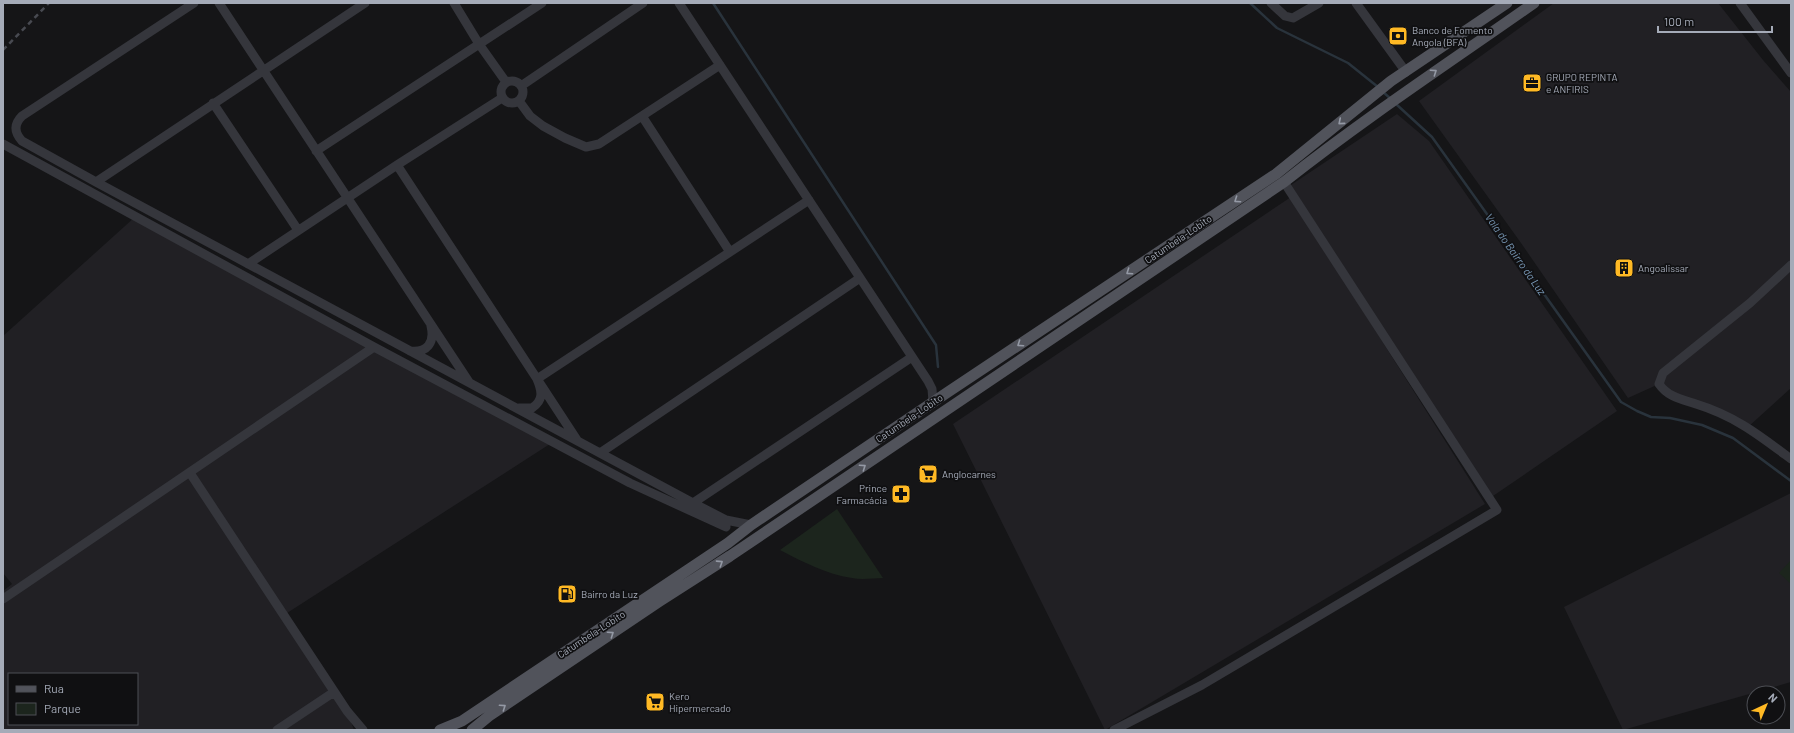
<svg xmlns="http://www.w3.org/2000/svg" width="1794" height="733" viewBox="0 0 1794 733" font-family="Barlow,sans-serif">
	<style>
		.built { fill: #212024; fill-rule: evenodd }
		.green { fill: #1c251d }
		.lines { fill: none; stroke-linecap: round; stroke-linejoin: round }
		.stream { stroke: #29333c; stroke-width: 2.5 }
		.minor { stroke: #35363c; stroke-width: 9 }
		.major { stroke: #51535b; stroke-width: 11 }
		.rail { stroke: #484a51; stroke-width: 2.5; stroke-dasharray: 5 4; stroke-linecap: butt }
		.oneway { stroke: #9499a5 }
		.labels { text-anchor: middle; dominant-baseline: central; stroke-width: 3.5; stroke-linejoin: round; paint-order: stroke }
		.poi-label { font-size: 10px; fill: #a5abb8; stroke: #101012; text-anchor: start }
		.street-label { font-size: 10px; fill: #a5abb8; stroke: #101012 }
		.water-label { font-size: 11px; font-style: italic; fill: #7999b7; stroke: #101012 }
	</style>
	<rect width="100%" height="100%" fill="#151517"/>
	<!-- built -->
	<path class="built" d="M1554 3H1718L1763 60 1791 92V388L1748 427 1683 400 1659 384 1628 398 1521 243 1419 101Z
		M1397 114 1429 141 1617 411 1493 496 1291 185Z
		M1291 197 1485 504 1105 730 953 424Z
		M135 217 553 442 284 615 347 711 354 730H3V591L12 584 3 573V336ZM9 674H137V724H9Z
		M1791 493V682L1623 730 1564 607Z"/>
	<!-- green -->
	<path class="green" d="M837 509 883 578C873 578 862 580 852 578 826 574 803 562 780 550Z
		M1791 560V584L1779 573Z"/>
	<g class="lines">
		<!-- stream -->
		<path class="stream" d="M713 3 936 345 938 367
			M1250 3 1277 28 1348 63 1378 87
			M1383 92 1391 99
			M1396 104 1432 137 1621 402 1637 411 1651 417 1670 418 1702 425 1733 438 1791 481"/>
		<!-- minor -->
		<path class="minor" d="M194 3 22 116C14 124 14 132 22 141L96 182 693 503 726 520 751 525
			M219 3 469 382
			M454 3 479 44 506 82
			M679 3 928 381 932 389 933 402
			M1271 3 1285 16 1293 18 1319 3
			M1356 3 1406 72
			M1740 3 1791 73
			M501 92a11 11 0 1 1 22 0a11 11 0 1 1-22 0Z
			M521 86 643 3
			M519 101 530 116 543 126 565 138 586 147 599 144 720 65
			M213 103 298 230
			M642 116 730 252
			M3 144 374 347 630 483 726 527
			M316 151 542 3
			M397 165 577 440
			M96 182 365 3
			M248 264 397 165 502 98
			M1791 265 1750 303 1663 373 1659 384C1668 397 1681 399 1696 404 1735 416 1759 435 1791 459
			M410 351C427 353 435 343 431 326
			M519 408H532C544 400 542 391 537 379L809 200
			M600 453 860 278
			M190 473 347 711 363 730
			M693 503 912 357
			M3 599 374 347
			M277 730 334 692
			M1114 730 1202 685 1497 510 1284 182"/>
		<!-- major -->
		<path class="major" d="M440 730 462 721 728 543 751 525 948 392 1276 174 1391 81 1507 3
			M472 730 489 716 660 601 730 556 1284 182C1365 118 1450 62 1534 3"/>
		<!-- rail -->
		<path class="rail" d="M3 50 49 3"/>
	</g>
	<!-- one-way arrows -->
	<defs><path id="oneway-chevron" d="M-2-3.5L2.5 0L-2 3.5" fill="none" stroke-width="1.6" stroke-linecap="round" stroke-linejoin="round"/></defs>
	<g class="oneway">
		<use href="#oneway-chevron" transform="translate(1434 72) rotate(-34)"/>
		<use href="#oneway-chevron" transform="translate(1341 122) rotate(140)"/>
		<use href="#oneway-chevron" transform="translate(1237 200) rotate(146)"/>
		<use href="#oneway-chevron" transform="translate(1129 272) rotate(146)"/>
		<use href="#oneway-chevron" transform="translate(1020 344) rotate(146)"/>
		<use href="#oneway-chevron" transform="translate(863 467) rotate(-34)"/>
		<use href="#oneway-chevron" transform="translate(720 563) rotate(-33)"/>
		<use href="#oneway-chevron" transform="translate(611 634) rotate(-34)"/>
		<use href="#oneway-chevron" transform="translate(503 707) rotate(-34)"/>
	</g>
	<!-- icons -->
	<defs>
		<symbol id="bank-square" viewBox="-11 -11 22 22"><rect x="-9" y="-9" width="18" height="18" rx="4" fill="#ffb924" stroke="#101012"/><path d="M-6-4H6V4H-6ZM0-2.3a2.3 2.3 0 1 0 0 4.6a2.3 2.3 0 1 0 0-4.6Z" fill="#111"/></symbol>
		<symbol id="office-square" viewBox="-11 -11 22 22"><rect x="-9" y="-9" width="18" height="18" rx="4" fill="#ffb924" stroke="#101012"/><path d="M-6-3h4V-5.5h4V-3h4V5H-6ZM-1-4.5V-3h2v-1.5ZM-6 0V1H6V0Z" fill="#111"/></symbol>
		<symbol id="building-square" viewBox="-11 -11 22 22"><rect x="-9" y="-9" width="18" height="18" rx="4" fill="#ffb924" stroke="#101012"/><path d="M-4-6H4V6H1V3H-1V6H-4ZM-2.5-4.3h1.7v1.8h-1.7ZM.8-4.3h1.7v1.8H.8ZM-2.5-1h1.7V.8h-1.7ZM.8-1h1.7V.8H.8Z" fill="#111"/></symbol>
		<symbol id="supermarket-square" viewBox="-11 -11 22 22"><rect x="-9" y="-9" width="18" height="18" rx="4" fill="#ffb924" stroke="#101012"/><path d="M-6-5.5h2.5l.6 2H6L4.5 2H-2.5L-4.4-4H-6ZM-1.5 3.2a1.3 1.3 0 1 0 .1 0ZM3 3.2a1.3 1.3 0 1 0 .1 0Z" fill="#111"/></symbol>
		<symbol id="pharmacy-square" viewBox="-11 -11 22 22"><rect x="-9" y="-9" width="18" height="18" rx="4" fill="#ffb924" stroke="#101012"/><path d="M-2-6h4v4h4v4h-4v4h-4v-4h-4v-4h4Z" fill="#111"/></symbol>
		<symbol id="fuel-square" viewBox="-11 -11 22 22"><rect x="-9" y="-9" width="18" height="18" rx="4" fill="#ffb924" stroke="#101012"/><path d="M-5.5-6h7V0h2V4h1.3V-2.5L3-4.5l.8-.8L6-3V5H2.5V1h-1V6h-7ZM-4.2-4.7v3.2H.2V-4.7Z" fill="#111"/></symbol>
	</defs>
	<g fill-rule="evenodd">
		<use href="#bank-square" x="1387" y="25" width="22" height="22"/>
		<use href="#office-square" x="1521" y="72" width="22" height="22"/>
		<use href="#building-square" x="1613" y="257" width="22" height="22"/>
		<use href="#supermarket-square" x="917" y="463" width="22" height="22"/>
		<use href="#pharmacy-square" x="890" y="483" width="22" height="22"/>
		<use href="#fuel-square" x="556" y="583" width="22" height="22"/>
		<use href="#supermarket-square" x="644" y="691" width="22" height="22"/>
	</g>
	<g class="labels">
		<!-- poi labels -->
		<g class="poi-label">
			<text x="1412" y="30">Banco de Fomento<tspan x="1412" dy="12">Angola (BFA)</tspan></text>
			<text x="1546" y="77">GRUPO REPINTA<tspan x="1546" dy="12">e ANFIRIS</tspan></text>
			<text x="1638" y="268">Angoalissar</text>
			<text x="942" y="474">Anglocarnes</text>
			<text x="887" y="488" text-anchor="end">Prince<tspan x="887" dy="12">Farmacácia</tspan></text>
			<text x="581" y="594">Bairro da Luz</text>
			<text x="669" y="696">Kero<tspan x="669" dy="12">Hipermercado</tspan></text>
		</g>
		<!-- street labels -->
		<g class="street-label">
			<text transform="translate(1178 239) rotate(-34)">Catumbela-Lobito</text>
			<text transform="translate(909 418) rotate(-34)">Catumbela-Lobito</text>
			<text transform="translate(591 634) rotate(-33)">Catumbela-Lobito</text>
		</g>
		<!-- water labels -->
		<g class="water-label">
			<text transform="translate(1516 254) rotate(55)">Vala do Bairro da Luz</text>
		</g>
	</g>
	<!-- border -->
	<rect width="1794" height="733" fill="none" stroke="#a5abb8" stroke-width="8"/>
	<!-- legend -->
	<rect x="8" y="673" width="130" height="52" fill="#101012" stroke="#4c4e54"/>
	<rect x="16" y="686" width="20" height="6" fill="#51535b" stroke="#4c4e54"/>
	<text x="44" y="693" font-size="12" fill="#a5abb8">Rua</text>
	<rect x="16" y="703" width="20" height="12" fill="#1c251d" stroke="#4c4e54"/>
	<text x="44" y="713" font-size="12" fill="#a5abb8">Parque</text>
	<!-- north arrow -->
	<g transform="translate(1766 705) rotate(44)"><circle r="19" fill="#101012" stroke="#4c4e54"/>
	<path d="M0-3L7 15L0 10L-7 15Z" fill="#ffb924"/>
	<text y="-6" font-size="11" font-weight="bold" text-anchor="middle" fill="#a5abb8">N</text>
	</g>
	<!-- scale -->
	<path d="M1658 26v6h114v-6" fill="none" stroke="#a5abb8" stroke-width="2"/>
	<text x="1664" y="26" font-size="12" fill="#a5abb8" stroke="#101012" stroke-width="3" paint-order="stroke">100 m</text>
</svg>
